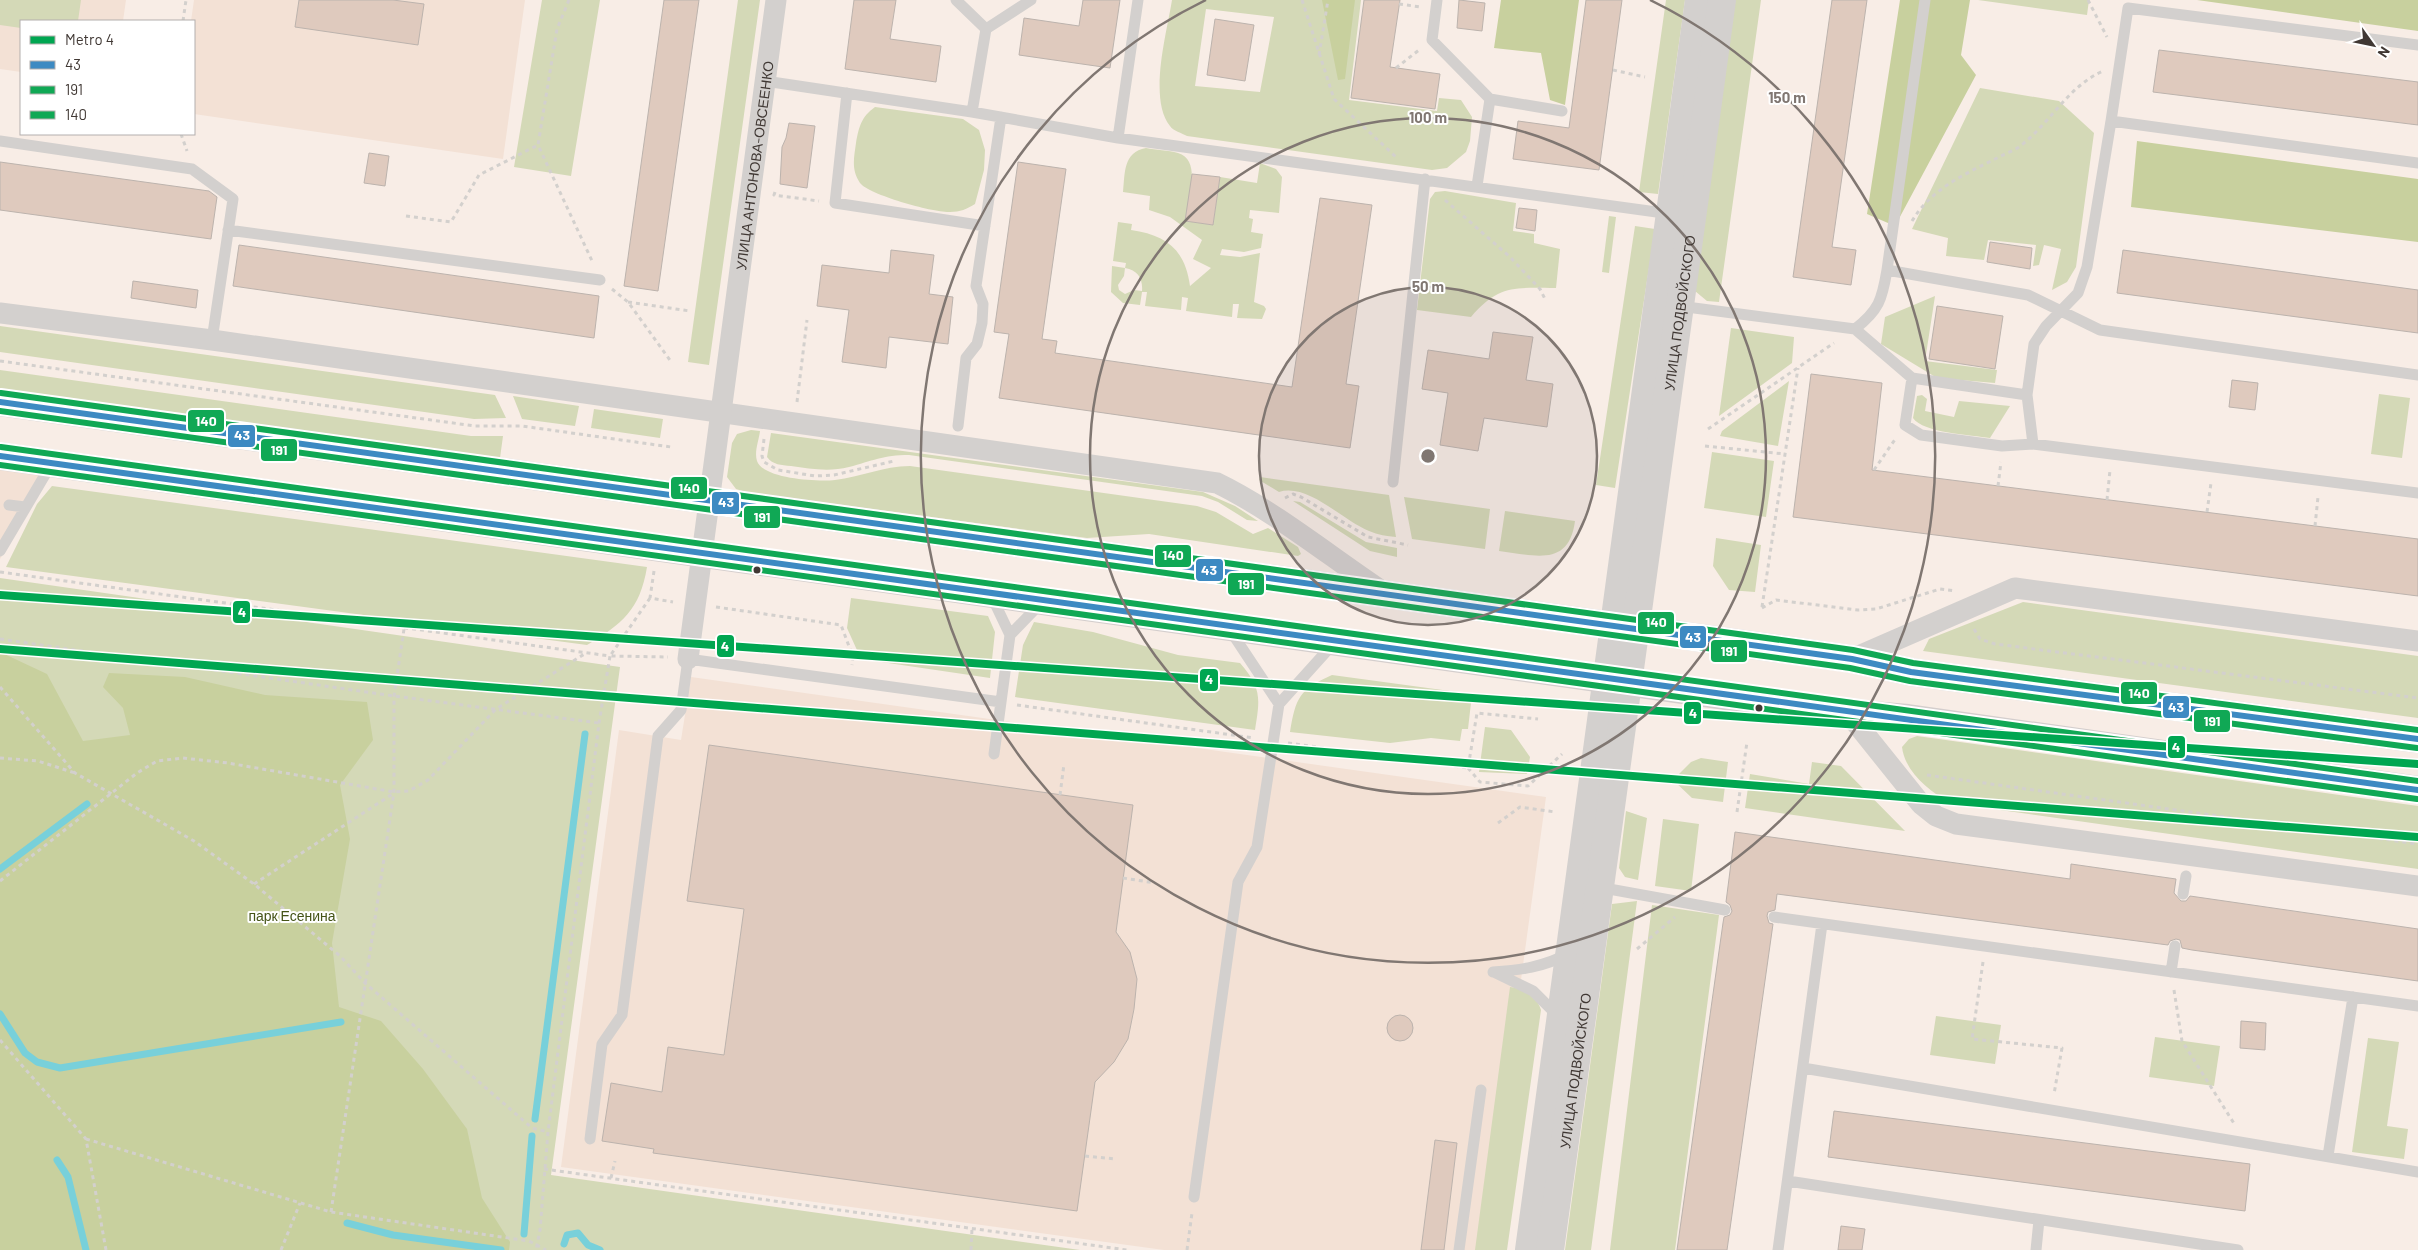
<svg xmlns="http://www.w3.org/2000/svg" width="2418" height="1250" viewBox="0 0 2418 1250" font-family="Barlow,sans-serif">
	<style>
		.built { fill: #f3e1d5 }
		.green { fill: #d4d9b7; fill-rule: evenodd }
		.forest { fill: #c8d09e }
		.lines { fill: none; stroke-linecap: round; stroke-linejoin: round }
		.stream { stroke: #78d0da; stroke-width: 7 }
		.building { fill: #dfcabe; stroke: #bcb3ad }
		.path { stroke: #d3d0cd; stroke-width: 3; stroke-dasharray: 4 4; stroke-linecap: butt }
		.lane { stroke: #d3d0ce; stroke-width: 11 }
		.street { stroke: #d3d0ce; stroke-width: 21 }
		.secondary { stroke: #d3d0ce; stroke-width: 28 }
		.primary { stroke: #d4cecd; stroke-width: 28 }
		.bus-1-casing { stroke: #fff; stroke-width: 10 }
		.bus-2-casing { stroke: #fff; stroke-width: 10 }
		.bus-3-casing { stroke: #fff; stroke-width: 10 }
		.bus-1 { stroke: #3d8ac2; stroke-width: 6 }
		.bus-2 { stroke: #10a855; stroke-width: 6 }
		.bus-3 { stroke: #10a855; stroke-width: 6 }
		.metro-1-casing { stroke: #fff; stroke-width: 11 }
		.metro-1 { stroke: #00a651; stroke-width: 8 }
		.ring { fill: none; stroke: #807772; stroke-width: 2.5 }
		.bus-dot { fill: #403834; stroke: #fff; stroke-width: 2 }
		.labels { text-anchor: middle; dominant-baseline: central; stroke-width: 4; stroke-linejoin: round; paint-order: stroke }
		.street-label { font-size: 14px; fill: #403834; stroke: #fff }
		.park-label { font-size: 14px; fill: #455418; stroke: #fff }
		.centre { fill: #807772; stroke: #fff; stroke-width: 2.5 }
		.ring-label { font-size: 15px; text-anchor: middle; font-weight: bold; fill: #807772; stroke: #fff; stroke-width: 4; stroke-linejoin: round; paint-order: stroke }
		.line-badge { stroke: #fff; stroke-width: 2 }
		.badge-label { font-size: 14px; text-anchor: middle; font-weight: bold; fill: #fff }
	</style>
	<rect width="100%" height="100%" fill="#f8ede6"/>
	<!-- built -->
	<path class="built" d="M0 0H126L123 21H21V72L0 69Z
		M194 0H525L503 159 194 114V21H191Z
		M0 469 50 475 0 559Z
		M691 677 1546 797 1484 1250H1164L561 1167 619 730 681 740Z"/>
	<!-- green -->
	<path class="green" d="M0 0H81L78 21H21V28L0 25Z
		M542 0H600L571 176 514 167Z
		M738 0H760L709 365 688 362Z
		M1172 0H1361L1349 100 1437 111 1439 98 1461 100 1472 117 1470 141 1466 152 1447 168 1432 170 1187 136C1182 133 1173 131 1170 126 1148 99 1167 32 1172 0ZM1206 9 1274 17 1260 92 1195 86Z
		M1666 0H1685L1658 194 1639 192Z
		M1735 0H1761L1719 302 1707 301 1695 291Z
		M1978 0H2089L2087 15Z
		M1980 88 2059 101 2094 133 2076 267 2067 282 2052 290 2061 249 2044 245 2039 265 2033 266 2036 245 1988 240 1984 260 1946 256 1948 238 1912 229Z
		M875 107 963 119 979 130 985 150 984 170 975 204C967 209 960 212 950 212 935 213 869 195 860 183 851 170 854 158 856 143 859 127 861 117 875 107Z
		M1146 148C1156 150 1168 150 1178 153 1203 160 1187 203 1186 221L1213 225 1220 177 1257 183 1260 163 1276 169 1282 177 1279 213 1250 210 1249 218 1253 219 1251 232 1263 234 1261 248 1244 252 1222 249 1220 255 1240 257 1260 253 1254 302 1264 306 1266 309 1262 319 1237 318 1239 304H1233L1232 317 1186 311 1188 298 1182 297 1181 310 1145 306 1147 292H1142L1140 305 1123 303 1111 292 1112 266 1125 268 1126 263 1113 261 1118 222 1132 224 1131 230C1166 235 1185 249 1190 286L1211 268 1193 259 1202 240 1170 217 1149 210 1150 196 1123 192C1125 173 1123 152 1146 148ZM1125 268C1138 270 1143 279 1142 291L1134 290 1125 294 1119 290 1118 285 1124 276Z
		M1445 191 1516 203 1513 231 1534 234V243L1560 249 1556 288C1515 288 1499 284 1471 317L1417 310 1430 199 1435 192Z
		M1609 216 1616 217 1609 273 1602 272Z
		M1635 226 1655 229 1615 488 1596 485Z
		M1935 296 1925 361 1997 370 1995 383 1937 378 1881 344 1885 317Z
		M0 326 495 395 506 418 474 419 0 352Z
		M1731 328 1794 337 1792 363 1719 416Z
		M0 370 471 436H503L500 458 0 390Z
		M1789 381 1778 446 1720 436 1722 431Z
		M2379 394 2410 398 2402 458 2371 454Z
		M1922 395 1927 399 1925 411 1954 417 1959 401 2010 406 1990 438C1972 435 1923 433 1913 418L1917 396Z
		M513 396 579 406 575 426 522 419Z
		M594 409 663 419 660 438 591 428Z
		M751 430 760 431C759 440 754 452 757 461 763 479 818 482 835 480 861 477 883 466 910 466L1197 506 1216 512 1253 534 1268 528 1298 547 1301 554 1298 556 1149 534 1087 538 746 492 736 489 727 477 732 443 737 434Z
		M771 433 1203 492 1235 506 1258 521 1247 520 1218 502 1202 496 909 455C883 455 872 461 849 467 830 472 810 469 791 466 781 465 773 465 767 457Z
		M1712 452 1774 461 1766 517 1704 508Z
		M1260 477 1389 495 1396 537C1387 536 1378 535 1369 531 1342 520 1308 483 1279 492L1259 480Z
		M52 486 647 567C640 610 622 624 587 645L6 567 37 504Z
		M1404 497 1490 509 1485 549 1412 539Z
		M1293 501 1300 502 1366 542 1397 548V557L1370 551Z
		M1505 511 1575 521C1569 568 1534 555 1499 551Z
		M1716 538 1761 545 1755 592 1729 590 1713 566Z
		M0 578 620 667 551 1175 1080 1250H0Z
		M851 598 988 616 995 632 990 678 861 659 847 628Z
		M2023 602 2418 656V718L1923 651 1929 639Z
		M1034 622 1093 632 1178 655 1240 663C1262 688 1260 699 1255 730L1015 697 1023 645Z
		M1332 675 1472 694 1468 729H1462L1460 741 1431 738 1390 743 1290 732C1296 697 1299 690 1332 675Z
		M1485 727 1511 730 1530 757 1527 774 1479 772Z
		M1917 736 2418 806V869L1950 803C1929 791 1905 772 1902 747L1909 739Z
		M1701 758 1728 762 1723 802 1692 798 1673 780 1691 762Z
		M1812 762 1841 766 1905 831 1745 808 1750 774 1809 784Z
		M1626 811 1647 818 1638 880 1625 877 1619 868Z
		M1663 819 1699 824 1691 891 1655 886Z
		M1637 901 1591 1250H1565L1612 904Z
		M1652 905 1719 915 1675 1250H1610Z
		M1510 987C1524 989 1537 996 1541 1010L1507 1250H1475Z
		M1936 1016 2001 1025 1995 1064 1930 1055Z
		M2155 1037 2220 1046 2214 1086 2149 1077Z
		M2368 1038 2399 1042 2387 1126 2408 1129 2404 1159 2352 1152Z"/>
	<!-- forest -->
	<path class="forest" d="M1322 0H1355L1345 79 1338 80Z
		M1501 0H1579L1565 105 1550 100 1541 53 1494 48Z
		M1900 0H1970L1961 55 1976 75 1895 226 1867 214Z
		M2197 0H2418V31Z
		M2137 141 2418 179V242L2131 207Z
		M0 652 47 674 83 741 130 735 123 708 103 687 109 673 185 677 265 695 367 702 373 740 340 785 350 839 332 943 339 1007 381 1021 423 1069 467 1129 482 1198 510 1242 509 1250H0Z"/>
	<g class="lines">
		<!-- stream -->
		<path class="stream" d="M0 869 87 804
			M0 1014 25 1053 37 1062 60 1068 341 1022
			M535 1119 585 734
			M57 1160 68 1177 86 1250
			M347 1223 393 1235 501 1250
			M524 1234 532 1136
			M564 1244 567 1235 578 1233 588 1245 600 1250"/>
	</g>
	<!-- building -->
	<path class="building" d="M299 0H393L424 4 418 45 295 27Z
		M664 0H699L658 291 624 286Z
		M854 0H896L890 39 941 46 936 82 845 69Z
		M1083 0H1120L1110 68 1019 55 1024 18 1079 26Z
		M1364 0H1400L1390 67 1440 74 1435 109 1351 98Z
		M1459 0 1485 3 1482 31 1457 28Z
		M1586 0H1622L1599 170 1513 159 1518 121 1569 128Z
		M1832 0H1867L1832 247 1856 250 1851 285 1793 277Z
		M1215 19 1254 25 1245 81 1207 75Z
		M2159 50 2418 82V125L2153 92Z
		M789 123 815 126 807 188 780 184 782 147 786 138Z
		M369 153 389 156 385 186 364 183Z
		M0 162 209 191 217 197 211 239 0 210Z
		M1018 162 1066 169 1042 339 1057 341 1055 353 1292 387 1320 198 1372 205 1346 384 1359 386 1350 448 999 398 1009 334 994 332Z
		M1192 174 1220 177 1213 225 1185 221Z
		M1519 208 1537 210 1535 231 1516 228Z
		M1990 242 2032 248 2030 269 1987 262Z
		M239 245 599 296 594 338 233 286Z
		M891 250 934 255 929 294 953 297 948 344 889 337 886 368 842 362 849 310 817 306 822 265 889 273Z
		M2123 250 2418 290V333L2117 293Z
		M133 281 198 290 196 308 131 298Z
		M1937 306 2003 316 1995 369 1929 359Z
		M1493 332 1533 337 1526 380 1553 384 1547 427 1484 418 1478 451 1440 445 1448 393 1422 389 1428 350 1489 359Z
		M1811 374 1882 383 1872 470 2418 539V596L1793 517Z
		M2232 380 2258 383 2255 410 2229 407Z
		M709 745 1133 805 1116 932 1130 952 1137 979 1134 1009 1128 1039 1114 1062 1095 1082 1077 1211 653 1153 654 1149 602 1141 611 1083 662 1092 668 1047 724 1055 744 909 687 901Z
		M1735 832 2070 879 2071 864 2176 879 2174 893 2181 901H2186L2190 896 2418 929V981L2192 950 2182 948 2180 940 2176 939 2170 941 2168 945 1777 894 1775 910 1768 912 1767 916 1769 923 1773 924 1727 1250H1677L1723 923 1724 917 1730 915 1732 911 1730 905 1726 902Z
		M1387 1028a13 13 0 1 1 26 0a13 13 0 1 1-26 0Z
		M2241 1021 2266 1023 2265 1050 2240 1048Z
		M1834 1111 2250 1164 2245 1211 1828 1157Z
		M1435 1140 1457 1143 1444 1250H1421Z
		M1841 1226 1865 1229 1862 1250H1838Z"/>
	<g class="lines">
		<!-- path -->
		<path class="path" d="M569 0 557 29 538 145 593 263
			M1302 0 1334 99 1397 158
			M2088 0 2107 37
			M1399 4 1421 7
			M183 21 186 0
			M1319 55 1328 0
			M1396 68 1419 50
			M1613 70 1645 77
			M181 134 187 151
			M775 192 774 195 819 201
			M1445 200 1510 257 1540 289 1546 301
			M406 216 451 222 479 175 538 145
			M1912 221C1931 189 1965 174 1997 158 2006 153 2017 150 2024 143 2052 120 2069 86 2103 71
			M612 289 628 302 672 363
			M628 302 690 311
			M0 361 475 426H522L671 447
			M797 402 807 320
			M1708 429 1834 343
			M764 439 762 456 764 462 778 470 815 476 834 475 894 461
			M1705 446 1785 454
			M1874 470 1896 438
			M1998 486 2001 462
			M1285 498 1293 494 1301 497 1368 537 1408 545
			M2107 500 2110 470
			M2207 512 2211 483
			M2315 526 2318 497
			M654 571 650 598 673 602
			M0 572 610 656 599 723 548 1132 540 1230 536 1250
			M650 598 610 656 668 657
			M716 607 841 625 853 657 852 665
			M1762 607 1798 368
			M1762 608 1776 600 1858 610 1876 609 1940 589 1956 591
			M1974 629 1980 639 1995 644 2418 698
			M0 639 394 696 599 723
			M0 687 75 773 194 841 254 884 340 956 365 983 532 1128 548 1132
			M1017 705 1254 738
			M1288 743 1468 768 1477 713 1538 719
			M0 758 38 761 75 773
			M1468 768 1480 782 1528 786 1562 754
			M1927 775 2418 844
			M1060 795 1064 764
			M1737 812 1747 742
			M1498 823 1520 807 1555 812
			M1123 878 1155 883
			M0 881 137 773 157 761 183 758 228 763 394 792 409 791 428 780 496 709 586 653
			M254 884 394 793
			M1637 949 1675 917
			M1983 962 1972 1039 2062 1048 2054 1094
			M2174 990 2182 1041 2235 1125
			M0 1040 86 1139 106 1250
			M86 1139 331 1212 529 1241 546 1250
			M1085 1156 1116 1159
			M544 1169 1127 1250
			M611 1178 615 1161
			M331 1212 394 792V696L404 629
			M281 1250 300 1203
			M971 1250 972 1229
			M1187 1250 1192 1213"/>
		<!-- lane -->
		<path class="lane" d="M956 0 986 29 972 112
			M1437 0 1432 40 1490 99 1477 186
			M986 29 1031 0
			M765 81 972 112 1118 138 1671 214
			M847 93 835 203 985 226
			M1490 99 1562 111
			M2111 121 2128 8 2418 45
			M1118 138 1138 0
			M0 141 192 169 233 199 212 340
			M228 230 600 280
			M1887 270 1925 0
			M1679 306 1855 329 1912 378 2027 395
			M1855 329C1879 310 1882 300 1887 270L2028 295 2100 330 2418 375
			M1912 378 1905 425 1921 435 2002 446 2033 444 2418 493
			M958 426 966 358 977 344 982 323 983 304 976 286 1001 117
			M2033 444 2027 395 2034 344 2046 326 2078 293 2087 267 2111 121 2418 163
			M1393 482 1425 179
			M9 505 25 507
			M0 551 52 463
			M991 595 1010 635 994 754
			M1230 630 1279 704
			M1010 635 1042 602
			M1598 887 1725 910
			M2183 894 2186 876
			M1774 917 2418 1006
			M1493 972C1521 970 1543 967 1568 954
			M1494 972 1533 991 1558 1016
			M2171 972 2175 946
			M1803 1068 2418 1172
			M590 1139 602 1044 622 1015 658 736 681 710 688 659 1001 702
			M2328 1156 2353 997
			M1788 1181 2238 1250
			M1194 1197 1238 882 1257 847 1279 704 1334 643
			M1459 1250 1481 1090
			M1778 1250 1822 924
			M2036 1250 2039 1220"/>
		<!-- street -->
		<g class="street">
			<path d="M0 313 212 340 1217 483C1273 510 1332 558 1385 593"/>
			<path id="s1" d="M688 659 776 0"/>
			<path d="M1852 659 2015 588 2418 641"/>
			<path d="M1848 713 1921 804 1936 816 1956 824 2418 886"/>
		</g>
		<!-- secondary -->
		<g class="secondary">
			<path d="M1529 1250 1699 0"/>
			<path id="s2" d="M1550 1250 1722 0"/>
		</g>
		<!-- primary -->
		<path class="primary" d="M0 402 1852 659 1911 672 2418 739
			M0 456 1848 713 1908 718 2418 790"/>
		<defs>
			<path id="bus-1" d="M0 402 1852 659 1911 672 2418 739
				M0 456 2418 790"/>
			<path id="bus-2" d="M0 411 1850 668 1910 681 2417 748
				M0 465 2417 799"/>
			<path id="bus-3" d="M1 393 1853 650 1913 663 2418 730
				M1 447 2418 781"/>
		</defs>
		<!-- bus-1 casing -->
		<use href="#bus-1" class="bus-1-casing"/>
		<!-- bus-2 casing -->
		<use href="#bus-2" class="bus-2-casing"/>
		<!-- bus-3 casing -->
		<use href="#bus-3" class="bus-3-casing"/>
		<!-- bus-1 -->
		<use href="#bus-1" class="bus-1"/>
		<!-- bus-2 -->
		<use href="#bus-2" class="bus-2"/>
		<!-- bus-3 -->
		<use href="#bus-3" class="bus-3"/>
		<defs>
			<path id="metro-1" d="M0 595 2418 764
				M0 649 2418 837"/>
		</defs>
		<!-- metro-1 casing -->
		<use href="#metro-1" class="metro-1-casing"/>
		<!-- metro-1 -->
		<use href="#metro-1" class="metro-1"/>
	</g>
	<!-- distance rings -->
	<circle cx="1428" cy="456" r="169" fill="#807772" fill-opacity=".12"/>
	<g class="ring">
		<circle cx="1428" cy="456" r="169"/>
		<circle cx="1428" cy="456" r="338"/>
		<path d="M1650 0A507 507 0 1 1 1206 0"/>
	</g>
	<!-- markers -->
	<g class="bus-dot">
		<circle cx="757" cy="570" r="4.5"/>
		<circle cx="1759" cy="708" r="4.5"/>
	</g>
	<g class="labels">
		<!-- street labels -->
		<g class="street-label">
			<text stroke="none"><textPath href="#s1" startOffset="498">УЛИЦА АНТОНОВА-ОВСЕЕНКО</textPath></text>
			<text stroke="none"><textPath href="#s2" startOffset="946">УЛИЦА ПОДВОЙСКОГО</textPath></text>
			<text stroke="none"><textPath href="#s2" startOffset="181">УЛИЦА ПОДВОЙСКОГО</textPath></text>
		</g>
		<!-- park labels -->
		<g class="park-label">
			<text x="292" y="915">парк Есенина</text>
		</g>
	</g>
	<circle cx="1428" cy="456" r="8" class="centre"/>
	<g class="ring-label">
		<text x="1787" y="103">150 m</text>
		<text x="1428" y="123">100 m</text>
		<text x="1428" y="292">50 m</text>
	</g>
	<g class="line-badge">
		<rect x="187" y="409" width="38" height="24" rx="5" fill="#10a855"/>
		<rect x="227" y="424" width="29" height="24" rx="5" fill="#3d8ac2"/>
		<rect x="260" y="438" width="38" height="24" rx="5" fill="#10a855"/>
		<rect x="670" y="476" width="38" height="24" rx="5" fill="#10a855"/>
		<rect x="711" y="491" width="29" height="24" rx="5" fill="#3d8ac2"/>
		<rect x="743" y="505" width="38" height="24" rx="5" fill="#10a855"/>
		<rect x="1154" y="544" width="38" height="24" rx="5" fill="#10a855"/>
		<rect x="1195" y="558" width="29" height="24" rx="5" fill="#3d8ac2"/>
		<rect x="1227" y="572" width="38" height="24" rx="5" fill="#10a855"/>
		<rect x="232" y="600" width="19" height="24" rx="5" fill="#00a651"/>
		<rect x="1637" y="611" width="38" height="24" rx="5" fill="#10a855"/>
		<rect x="1679" y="625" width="28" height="24" rx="5" fill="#3d8ac2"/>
		<rect x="716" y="634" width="19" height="24" rx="5" fill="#00a651"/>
		<rect x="1710" y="639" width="38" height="24" rx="5" fill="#10a855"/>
		<rect x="1199" y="668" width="20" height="24" rx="5" fill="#00a651"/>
		<rect x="2120" y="681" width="38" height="24" rx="5" fill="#10a855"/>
		<rect x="2162" y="695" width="28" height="24" rx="5" fill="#3d8ac2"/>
		<rect x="1683" y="701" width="19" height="24" rx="5" fill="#00a651"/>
		<rect x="2193" y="709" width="38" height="24" rx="5" fill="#10a855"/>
		<rect x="2167" y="735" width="19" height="24" rx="5" fill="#00a651"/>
	</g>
	<g class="badge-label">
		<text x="206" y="426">140</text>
		<text x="242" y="440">43</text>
		<text x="279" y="455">191</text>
		<text x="689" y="493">140</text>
		<text x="726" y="507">43</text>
		<text x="762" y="522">191</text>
		<text x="1173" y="560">140</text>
		<text x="1209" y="575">43</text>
		<text x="1246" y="589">191</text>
		<text x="242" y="617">4</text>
		<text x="1656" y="627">140</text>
		<text x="1693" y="642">43</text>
		<text x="725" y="651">4</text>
		<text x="1729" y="656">191</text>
		<text x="1209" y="684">4</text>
		<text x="2139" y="698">140</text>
		<text x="2176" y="712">43</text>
		<text x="1693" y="718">4</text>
		<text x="2212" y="726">191</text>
		<text x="2176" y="752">4</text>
	</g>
	<!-- legend -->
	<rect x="20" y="20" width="175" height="115" fill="#ffffff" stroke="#b3afae"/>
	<rect x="30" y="36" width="25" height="8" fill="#00a651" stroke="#b3afae"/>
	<text x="65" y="45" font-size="15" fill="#403834">Metro 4</text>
	<rect x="30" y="61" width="25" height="8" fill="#3d8ac2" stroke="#b3afae"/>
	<text x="65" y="70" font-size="15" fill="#403834">43</text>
	<rect x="30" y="86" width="25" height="8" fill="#10a855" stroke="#b3afae"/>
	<text x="65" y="95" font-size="15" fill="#403834">191</text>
	<rect x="30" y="111" width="25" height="8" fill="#10a855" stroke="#b3afae"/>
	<text x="65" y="120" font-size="15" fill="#403834">140</text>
	<!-- north arrow -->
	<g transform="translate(2373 45) rotate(123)" stroke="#ffffff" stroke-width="4" paint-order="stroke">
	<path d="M0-4L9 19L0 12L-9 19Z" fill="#403834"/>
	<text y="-8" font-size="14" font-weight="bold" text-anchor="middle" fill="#403834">N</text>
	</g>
</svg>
